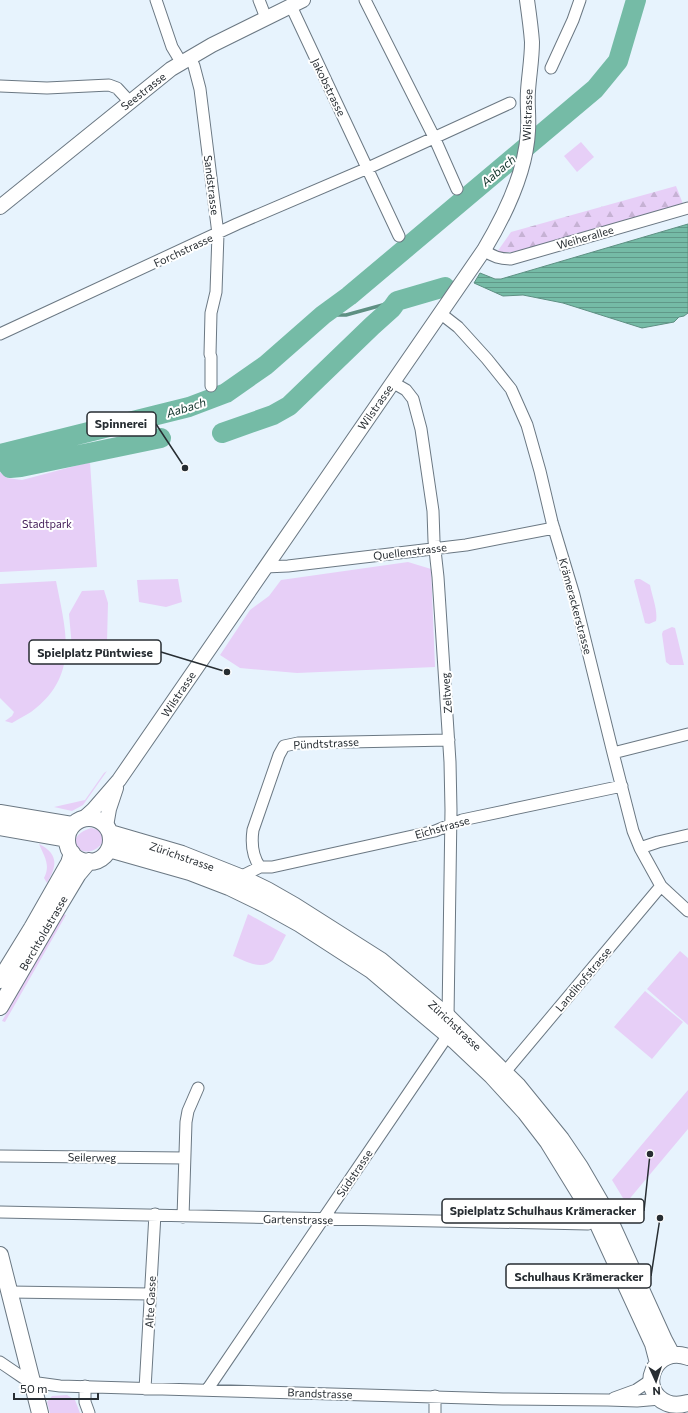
<svg xmlns="http://www.w3.org/2000/svg" width="688" height="1413" viewBox="0 0 688 1413" font-family="Commissioner,sans-serif">
	<style>
		.green { fill: #e7cff7 }
		.forest { fill: url(#forest-firs) }
		.water { fill: url(#water-rules); stroke: #5e9083 }
		.lines { fill: none; stroke-linecap: round; stroke-linejoin: round }
		.stream { stroke: #5e9083; stroke-width: 3.5 }
		.river { stroke: #75bba6; stroke-width: 20 }
		.minor-casing { stroke: #6b7883; stroke-width: 13 }
		.tertiary-casing { stroke: #6b7883; stroke-width: 16 }
		.secondary-casing { stroke: #6b7883; stroke-width: 18 }
		.minor { stroke: #fff; stroke-width: 11 }
		.tertiary { stroke: #fff; stroke-width: 14 }
		.secondary { stroke: #fff; stroke-width: 16 }
		.labels { text-anchor: middle; dominant-baseline: central; stroke-width: 4; stroke-linejoin: round; paint-order: stroke }
		.street-label { font-size: 11px; fill: #272d32; stroke: #fff }
		.park-label { font-size: 11px; fill: #411a56; stroke: #fff }
		.water-label { font-size: 12px; font-style: italic; fill: #12342b; stroke: #fff }
		.leader { fill: none; stroke: #272d32; stroke-width: 1.5 }
		.callout-dot { fill: #272d32; stroke: #fff; stroke-width: 1.5 }
		.callout { fill: #fff; stroke: #272d32; stroke-width: 1.5 }
		.callout-label { font-size: 12px; text-anchor: middle; font-weight: bold; fill: #272d32 }
	</style>
	<defs>
		<pattern id="forest-firs" width="22" height="20" patternUnits="userSpaceOnUse"><rect width="22" height="20" fill="#e7cff7"/><path d="M5 1l3.5 6h-7zM16 11l3.5 6h-7z" fill="#c6b2d4"/></pattern>
		<pattern id="water-rules" width="6" height="5" patternUnits="userSpaceOnUse"><rect width="6" height="5" fill="#75bba6"/><path d="M0 2.5h6" fill="none" stroke="#609888"/></pattern>
	</defs>
	<rect width="100%" height="100%" fill="#e7f3fd"/>
	<!-- green -->
	<path class="green" d="M581 142 594 157 577 172 564 156Z
		M90 462 97 567 0 572V472L7 478 22 480Z
		M408 562 431 569 435 667 297 673 240 668 220 655 250 610 269 596 281 580Z
		M178 579 182 602 166 607 139 602 137 580Z
		M636 579H640L650 585C652 596 658 610 656 621L649 624 645 623 634 581Z
		M56 581C66 632 80 676 31 712 25 716 18 719 12 723L5 721 12 716 14 712 0 698V584Z
		M104 590 108 603 107 642 73 659 69 614 82 591Z
		M672 627 675 628 684 665H670L666 662 662 634 663 631Z
		M107 771 83 805 72 811 54 807 85 800 104 773Z
		M91 828C100 829 104 834 102 843 86 865 57 839 91 828Z
		M39 844C59 854 57 866 47 883L44 878C51 865 44 856 39 844Z
		M63 914 66 915 5 1022 2 1021Z
		M248 914 286 935 273 960C262 971 245 961 233 956Z
		M680 951 688 958V1025L647 989Z
		M645 991 683 1022 652 1059 614 1027Z
		M688 1090V1129L626 1203 612 1180Z
		M67 1395 75 1400 80 1413H50L47 1402 52 1396Z"/>
	<!-- forest -->
	<path class="forest" d="M676 186 683 204 517 252H497L511 232Z"/>
	<!-- water -->
	<path class="water" d="M688 224V313L684 316 679 317 674 322 642 328 563 303 523 295 503 296 474 283 480 273 495 279H501Z"/>
	<g class="lines">
		<!-- stream -->
		<path class="stream" d="M323 315H346L397 301"/>
		<!-- river -->
		<path class="river" d="M222 433 273 415 289 406 372 326 392 308 397 301 445 287
			M0 454 189 407 226 393 266 365 323 315 349 296 595 89 618 61 636 0
			M0 455 10 468 21 467 161 438"/>
		<defs>
			<path id="minor" d="M156 0 172 47 181 62
				M259 0 266 18
				M365 0 434 137 457 189
				M291 6 399 236
				M190 57 194 66 200 89 218 234 216 292 211 313 210 354 211 357V386
				M551 68 573 20 580 0
				M0 86 47 88 109 85 117 88 129 101
				M484 250C493 257 500 259 511 259L688 208
				M440 313 458 327 487 359 511 389 527 425 540 471 552 522 574 595 613 753 633 831 640 848 661 886 688 911
				M0 334 237 224 368 168 510 103
				M392 382 406 390 413 399 421 429 433 511 434 541 438 577 450 762 451 810 448 1017
				M265 567 288 566 466 545 554 528
				M613 753 688 734
				M640 848 658 842 688 835
				M260 867C252 856 251 844 253 830L279 755 284 746 298 743 449 740
				M240 877 260 867H272L435 831 462 820 622 786
				M505 1072 661 886
				M0 1156 184 1158
				M0 1212 588 1224 596 1220
				M183 1217 186 1122 188 1111 198 1088
				M9 1292 150 1294
				M0 1362 25 1379 38 1383 60 1386 503 1399 608 1400 637 1401 660 1399
				M85 1386V1402L89 1413
				M145 1389 155 1214
				M207 1390 448 1035
				M614 1398 636 1390 651 1380
				M435 1413V1396"/>
			<path id="tertiary" d="M0 207 171 69 212 45 303 0
				M83 819 93 810 119 780 484 250C505 215 526 172 528 131 529 118 527 104 528 91 529 75 532 59 532 42 531 28 529 14 527 0
				M106 826 109 809 116 788"/>
			<path id="secondary" d="M0 813 72 825
				M67 840a22 22 0 1 1 44 0a22 22 0 1 1-44 0Z
				M0 827 67 839
				M110 833 182 854 240 877 267 890 295 906 380 960 448 1017 518 1086 561 1139 580 1167 605 1210 664 1340 672 1355
				M109 849 190 872 229 887 264 904 300 924 371 970 456 1042 492 1076 525 1112 548 1142 596 1220 653 1344 658 1363
				M0 980 32 928 69 863 72 853
				M0 1007 57 909 78 874 89 861
				M0 1255 40 1413
				M688 1357C655 1344 636 1390 667 1403 674 1406 681 1405 688 1403"/>
		</defs>
		<!-- minor casing -->
		<use href="#minor" class="minor-casing"/>
		<!-- tertiary casing -->
		<use href="#tertiary" class="tertiary-casing"/>
		<!-- secondary casing -->
		<use href="#secondary" class="secondary-casing"/>
		<!-- minor -->
		<use href="#minor" class="minor"/>
		<!-- tertiary -->
		<use href="#tertiary" class="tertiary"/>
		<!-- secondary -->
		<use href="#secondary" class="secondary"/>
	</g>
	<g class="labels">
		<!-- street labels -->
		<g class="street-label">
			<text transform="translate(329 87) rotate(64)">Jakobstrasse</text>
			<text transform="translate(143 91) rotate(-38)">Seestrasse</text>
			<text transform="translate(527 115) rotate(-88)">Wilstrasse</text>
			<text transform="translate(212 185) rotate(83)">Sandstrasse</text>
			<text transform="translate(585 237) rotate(-16)">Weiherallee</text>
			<text transform="translate(183 250) rotate(-25)">Forchstrasse</text>
			<text transform="translate(375 407) rotate(-55)">Wilstrasse</text>
			<text transform="translate(410 551) rotate(-7)">Quellenstrasse</text>
			<text transform="translate(576 606) rotate(75)">Krämerackerstrasse</text>
			<text transform="translate(446 693) rotate(-94)">Zeltweg</text>
			<text transform="translate(178 694) rotate(-56)">Wilstrasse</text>
			<text transform="translate(326 743) rotate(-3)">Pündtstrasse</text>
			<text transform="translate(442 827) rotate(-16)">Eichstrasse</text>
			<text transform="translate(182 856) rotate(19)">Zürichstrasse</text>
			<text transform="translate(43 933) rotate(-60)">Berchtoldstrasse</text>
			<text transform="translate(583 979) rotate(-50)">Landihofstrasse</text>
			<text transform="translate(455 1025) rotate(43)">Zürichstrasse</text>
			<text transform="translate(92 1157) rotate(1)">Seilerweg</text>
			<text transform="translate(354 1173) rotate(-56)">Südstrasse</text>
			<text transform="translate(298 1219) rotate(1)">Gartenstrasse</text>
			<text transform="translate(150 1302) rotate(-87)">Alte Gasse</text>
			<text transform="translate(320 1393) rotate(2)">Brandstrasse</text>
		</g>
		<!-- park labels -->
		<g class="park-label">
			<text x="47" y="523">Stadtpark</text>
		</g>
		<!-- water labels -->
		<g class="water-label">
			<text transform="translate(498 170) rotate(-40)">Aabach</text>
			<text transform="translate(186 407) rotate(-17)">Aabach</text>
		</g>
	</g>
	<!-- callouts -->
	<path class="leader" d="M185 468L156 424M227 672L161 652M650 1154L644 1211M660 1218L651 1276"/>
	<g class="callout-dot">
		<circle cx="185" cy="468" r="4"/>
		<circle cx="227" cy="672" r="4"/>
		<circle cx="650" cy="1154" r="4"/>
		<circle cx="660" cy="1218" r="4"/>
	</g>
	<g class="callout">
		<rect x="87" y="412" width="69" height="24" rx="4"/>
		<rect x="29" y="640" width="132" height="24" rx="4"/>
		<rect x="442" y="1199" width="202" height="24" rx="4"/>
		<rect x="506" y="1264" width="145" height="24" rx="4"/>
	</g>
	<g class="callout-label">
		<text x="121" y="428">Spinnerei</text>
		<text x="95" y="657">Spielplatz Püntwiese</text>
		<text x="543" y="1215">Spielplatz Schulhaus Krämeracker</text>
		<text x="579" y="1281">Schulhaus Krämeracker</text>
	</g>
	<!-- north arrow -->
	<g transform="translate(656 1381) rotate(177)" stroke="#ffffff" stroke-width="3" paint-order="stroke">
	<path d="M0-3L7 15L0 10L-7 15Z" fill="#272d32"/>
	<text y="-6" font-size="11" font-weight="bold" text-anchor="middle" fill="#272d32">N</text>
	</g>
	<!-- scale -->
	<path d="M14 1393v6h84v-6" fill="none" stroke="#272d32" stroke-width="2"/>
	<text x="20" y="1393" font-size="12" fill="#272d32" stroke="#ffffff" stroke-width="3" paint-order="stroke">50 m</text>
</svg>
